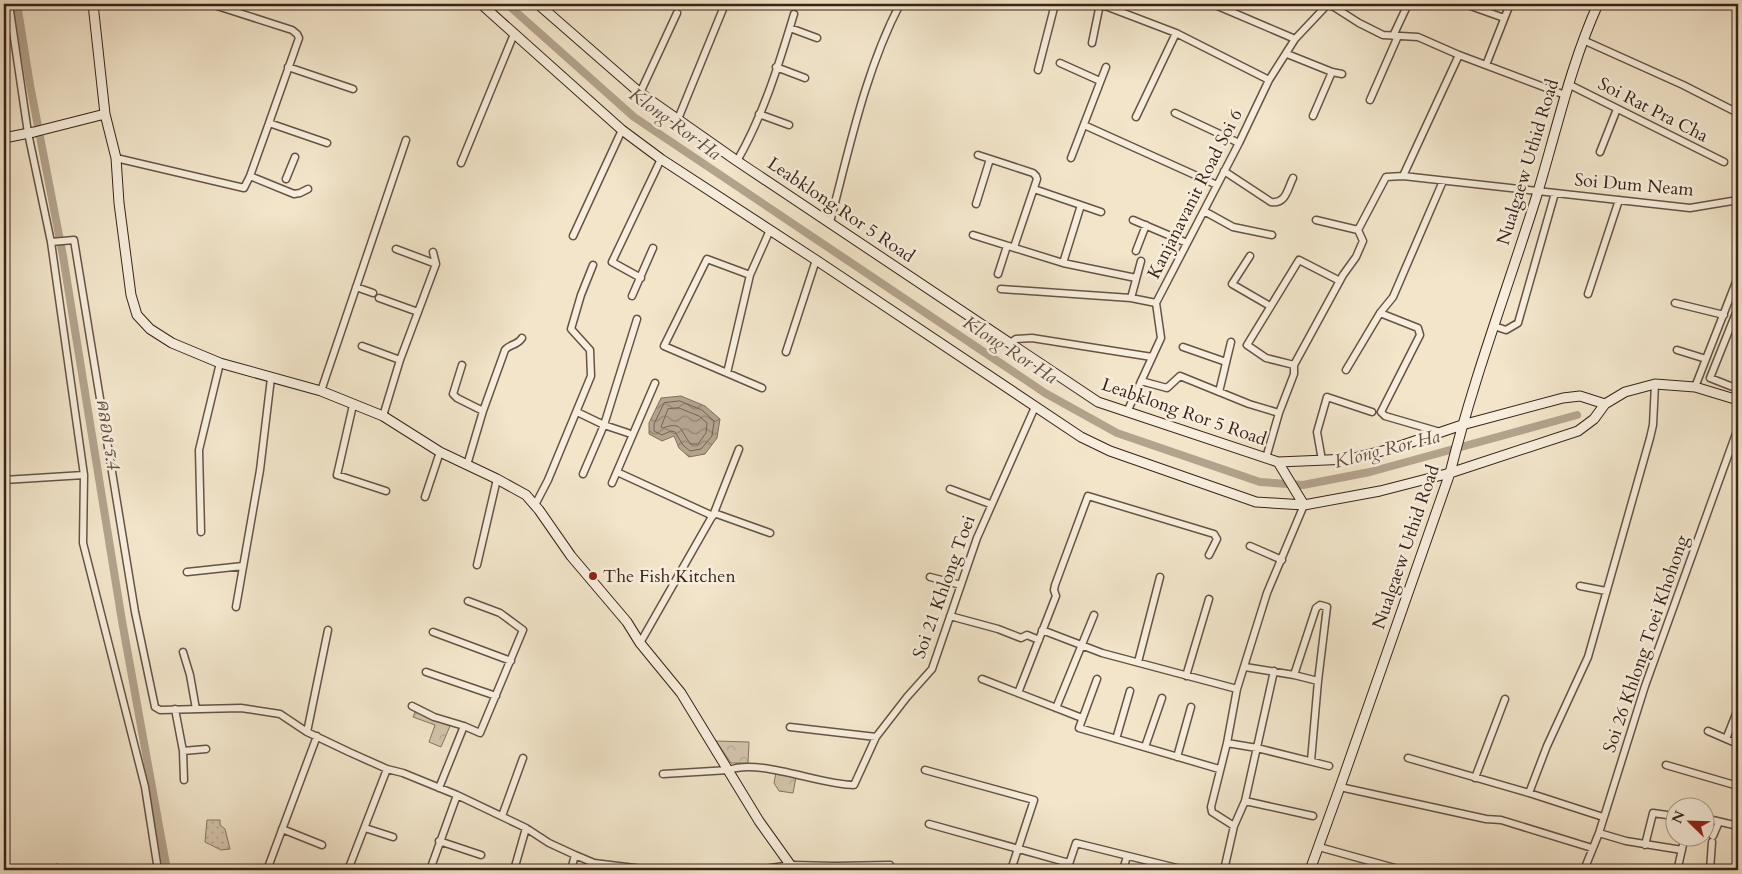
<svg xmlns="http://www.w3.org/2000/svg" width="1742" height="874" viewBox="0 0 1742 874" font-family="Cardo,'Noto Serif Thai',serif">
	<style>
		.grass { fill: url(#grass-dots); stroke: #867362 }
		.forest { fill: url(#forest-crowns); stroke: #867362 }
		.water { fill: url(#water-waves); stroke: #826f5e }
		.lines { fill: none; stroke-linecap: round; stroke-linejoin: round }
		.shore { stroke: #766252; stroke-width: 1 }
		.canal { stroke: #b3a38d; stroke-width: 8 }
		.street-casing { stroke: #675344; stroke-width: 9 }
		.secondary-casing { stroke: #392218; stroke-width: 11 }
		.street { stroke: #f7eedd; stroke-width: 6 }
		.secondary { stroke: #f7eedd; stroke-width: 9 }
		.poi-dot { fill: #8f2418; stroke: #f7eedd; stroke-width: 2 }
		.labels { text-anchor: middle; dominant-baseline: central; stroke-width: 5; stroke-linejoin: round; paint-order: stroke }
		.street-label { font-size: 18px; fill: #392218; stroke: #f7eedd }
		.poi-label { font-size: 18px; fill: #392218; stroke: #f7eedd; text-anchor: start }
		.water-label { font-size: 19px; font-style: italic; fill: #644f41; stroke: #f7eedd }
	</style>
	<defs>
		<pattern id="grass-dots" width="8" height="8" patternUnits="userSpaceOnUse" patternTransform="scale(1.25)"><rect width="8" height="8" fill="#d3c4ac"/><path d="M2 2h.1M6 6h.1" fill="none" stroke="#b6a893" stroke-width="1.8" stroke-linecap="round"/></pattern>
		<pattern id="forest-crowns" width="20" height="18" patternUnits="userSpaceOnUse" patternTransform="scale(1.25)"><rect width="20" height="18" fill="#d3c4ac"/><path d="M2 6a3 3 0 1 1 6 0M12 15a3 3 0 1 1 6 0" fill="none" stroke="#b6a893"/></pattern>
		<pattern id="water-waves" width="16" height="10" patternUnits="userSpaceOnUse" patternTransform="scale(1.25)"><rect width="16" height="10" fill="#b3a38d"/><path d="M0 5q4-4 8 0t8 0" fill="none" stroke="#938472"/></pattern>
	</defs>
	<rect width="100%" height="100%" fill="#f2e5ca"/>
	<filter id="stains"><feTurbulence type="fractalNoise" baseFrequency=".004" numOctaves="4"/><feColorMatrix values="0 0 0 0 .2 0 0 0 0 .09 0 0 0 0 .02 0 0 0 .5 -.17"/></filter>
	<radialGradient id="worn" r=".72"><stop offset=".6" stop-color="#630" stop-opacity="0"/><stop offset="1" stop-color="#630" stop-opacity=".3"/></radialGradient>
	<!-- grass -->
	<path class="grass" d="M207 820H220V825L225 829 230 849 221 850 205 842Z"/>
	<!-- forest -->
	<path class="forest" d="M415 712 450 726 441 747 429 742 435 725 413 717Z
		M716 741 749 742 748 763H731Z
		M776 773 796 777 793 793 779 791 774 783Z"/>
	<!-- water -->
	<path class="water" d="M681 396 705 406 720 419 717 438 705 454 689 457 679 448 674 436 662 441 649 434V423L661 398Z"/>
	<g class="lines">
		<!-- shore -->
		<path class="shore" d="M680 401 702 410 714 421 712 436 701 449 690 451 683 445 675 432 671 431 662 435 654 431V424L664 403Z
			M679 408 699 416 707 423 706 433 698 444H691C680 433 684 420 663 428L661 427 668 409Z"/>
		<!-- canal -->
		<path class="canal" d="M17 4 30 85 63 256 122 621 167 870
			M507 4 634 117 1045 393 1117 433 1260 482 1303 485 1370 472 1577 415"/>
		<defs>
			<path id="street" d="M9 4 28 133 51 242 84 475 83 543 145 787 158 870
				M211 4 292 30 297 34 299 38 269 123 327 143
				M1100 4 1176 33 1269 80
				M1213 4 1295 39
				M1325 4 1334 7 1359 23 1383 35 1418 37 1459 55 1565 95
				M1465 4 1504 18
				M790 28 817 38
				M1393 36 1408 4
				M1583 40 1683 85 1738 113
				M1092 43 1100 4
				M1287 54 1332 72 1342 74
				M1060 63 1100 81
				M1486 65 1510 4
				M288 67 353 89
				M776 67 805 78
				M1038 70 1055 4
				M1568 84 1724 162
				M640 93 677 13
				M1370 100 1398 36
				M1175 113 1239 143
				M759 114 789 125
				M1313 116 1332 72
				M1136 117 1176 33
				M678 119 725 4
				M1084 125 1217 185
				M1600 152 1617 109
				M978 155 1033 173 1036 176 1037 179 1014 247
				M116 158 244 188 250 176 269 123
				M1071 158 1106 67
				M737 161C763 116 779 64 794 14
				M461 163 514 34
				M1224 171 1271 202C1286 204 1287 190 1293 178
				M250 176 294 194 300 193 308 189
				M1403 176 1459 55
				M286 179 295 157
				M1034 189 1101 212
				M976 204 990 159
				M1204 211 1233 227 1272 235
				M1133 220 1187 243
				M830 222C849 150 865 71 900 4
				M1358 230 1386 177 1403 176 1690 208 1738 200
				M973 235 1063 263 1136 278
				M573 236 622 130
				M51 242 74 240 135 612 155 707 160 710 241 708 280 714 307 732 349 752 387 769 403 773 457 795 526 828 549 843 575 855 594 863 651 870
				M396 249 436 264
				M1136 251 1146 225
				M1250 256 1232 284 1270 306
				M1063 263 1081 205
				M998 274 1007 246
				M750 275 707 259 664 346 762 388
				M641 278 612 262 661 159
				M356 287 373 293
				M1001 289 1131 298 1156 303
				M1588 294 1619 200
				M632 296 653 248
				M379 298 418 312
				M1131 298 1141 261
				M1675 303 1724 315
				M1738 308 1710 378 1738 389
				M1380 313 1418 328 1420 335 1381 412 1385 416 1440 432
				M1494 326 1506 330 1518 323 1555 193
				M1010 343 1016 339 1032 338 1152 357
				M362 346 400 360
				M1183 347 1226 362
				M1677 350 1706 359
				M786 352 816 260
				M462 365 453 394 457 398 483 411
				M1294 365 1266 358 1247 345 1299 260 1340 281
				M1346 370 1380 313 1393 297 1443 181
				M727 373 750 275 770 230
				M1141 381 1167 388 1180 376 1249 404 1279 413 1294 374V365L1343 275 1356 257 1363 241 1358 230 1316 220
				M1695 387 1738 277
				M321 391 406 140
				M1219 392 1231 342
				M353 405 337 475 386 491
				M577 412 604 425 628 433
				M1127 412 1161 338 1156 303 1239 143 1269 80 1295 39 1328 4
				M383 416 400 360 436 264 433 252
				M1266 458 1279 413
				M1322 460 1317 432 1327 397 1372 412
				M467 465 483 411 505 350C509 344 517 346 522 338
				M617 472 713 516
				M583 474 604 425 637 319
				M4 480 84 475
				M612 483 655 383
				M950 489 990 504
				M425 497 440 452
				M535 505 548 480 591 376 590 350 571 329 581 295 593 265
				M714 513 770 533
				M201 532 199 450 220 363
				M1250 546 1282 560
				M477 565 497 479
				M187 572 243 566
				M930 577 961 585
				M1580 586 1606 591
				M236 607 260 470 271 378
				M950 616 998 629 1021 638 1027 635 1039 640
				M1042 630 1102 653 1237 689
				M433 632 511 661
				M640 643 714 513 739 449
				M183 652 190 675 196 709
				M1138 662 1160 577
				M1245 667 1294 675 1318 681
				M426 672 496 696
				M1294 675 1316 608 1320 605 1327 607 1318 681 1311 761
				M1186 676 1209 599
				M982 679 1082 718
				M1097 679 1079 728 1219 769
				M1018 693 1056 596 1054 590 1055 585 1088 496 1214 534 1217 539 1209 555
				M412 706 434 717 464 726
				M1056 708 1094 615
				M175 709 183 751 184 780
				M790 727 876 737
				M1708 731 1738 744
				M307 732 328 630
				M1116 739 1130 691
				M1726 739 1738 709
				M1227 743 1257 748 1329 766
				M1145 747 1162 698
				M183 751 206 749
				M1177 757 1191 707
				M1408 758 1529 793 1603 817
				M1666 765 1738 786
				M925 770 1034 800 1011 870
				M663 774 729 770C760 758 819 785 854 785L876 737 907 697 932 669 977 538 1035 407
				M1475 778 1505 699
				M1340 787 1486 819 1501 820 1592 848
				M439 788 464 726 480 733 523 630 500 613 468 601
				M1529 793 1547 746 1588 657 1650 438 1653 425 1655 384
				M1245 801 1313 816
				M502 816 523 758
				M1704 818 1738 826
				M929 824 1069 863
				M1234 826 1245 801 1274 671
				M365 828 393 837
				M282 829 322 845
				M1599 833 1626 841 1682 850
				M1685 836 1678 867 1696 870
				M1713 836 1719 822
				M439 841 481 855
				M1645 845 1653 813 1674 816
				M1319 847 1402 870
				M431 867 439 870
				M56 870 57 868
				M267 870 317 736
				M348 870 387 769
				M430 870 457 795
				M514 870 526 828
				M571 870 575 855
				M757 870 791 865 835 866 890 865
				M1067 870 1076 843 1185 870
				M1123 870 1127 856
				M1224 870 1234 826 1212 812 1211 807 1227 743 1237 689 1267 593 1304 505
				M1584 870 1599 833 1645 686 1738 428
				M1710 870 1712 842"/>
			<path id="secondary" d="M93 4 105 114 116 158 119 203 131 295 137 315 150 329 172 343 220 363 321 391 383 416 440 452 497 479 526 495 539 510 571 556 627 622 640 643 681 693 759 821 794 870
				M481 4 622 130 661 159 816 260 1081 437 1110 451 1256 502 1304 505 1380 491 1450 473 1578 431 1594 419 1605 404 1625 392 1655 384 1695 387 1738 400
				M538 4 640 93 737 161 1098 402 1278 462 1350 459 1394 448 1462 425 1563 398 1580 396 1605 404
				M4 138 34 132 105 114
				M1278 462 1304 505
				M1310 870 1340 787 1450 473C1473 380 1507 290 1536 198 1556 133 1570 66 1598 4"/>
		</defs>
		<!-- street casing -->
		<use href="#street" class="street-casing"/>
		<!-- secondary casing -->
		<use href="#secondary" class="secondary-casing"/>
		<!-- street -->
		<use href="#street" class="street"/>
		<!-- secondary -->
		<use href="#secondary" class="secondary"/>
	</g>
	<!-- markers -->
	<circle class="poi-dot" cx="593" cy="576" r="5"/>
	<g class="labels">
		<!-- street labels -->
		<g class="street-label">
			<text transform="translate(1653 110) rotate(27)">Soi Rat Pra Cha</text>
			<text transform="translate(1528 162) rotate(-73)">Nualgaew Uthid Road</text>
			<text transform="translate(1634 185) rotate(5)">Soi Dum Neam</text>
			<text transform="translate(1195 194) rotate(-63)">Kanjanavanit Road Soi 6</text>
			<text transform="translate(841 210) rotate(34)">Leabklong Ror 5 Road</text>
			<text transform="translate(1184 412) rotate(19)">Leabklong Ror 5 Road</text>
			<text transform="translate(1406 547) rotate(-71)">Nualgaew Uthid Road</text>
			<text transform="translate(944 587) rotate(-70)">Soi 21 Khlong Toei</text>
			<text transform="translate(1646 644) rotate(-71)">Soi 26 Khlong Toei Khohong</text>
		</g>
		<!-- poi labels -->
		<g class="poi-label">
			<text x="603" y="576">The Fish Kitchen</text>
		</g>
		<!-- water labels -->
		<g class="water-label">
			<text transform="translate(675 124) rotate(36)">Klong Ror Ha</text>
			<text transform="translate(1010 350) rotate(33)">Klong Ror Ha</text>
			<text transform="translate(108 434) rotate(81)">คลอง ร.4</text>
			<text transform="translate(1387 449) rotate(-14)">Klong Ror Ha</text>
		</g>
	</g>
	<!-- margin -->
	<rect width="1742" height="874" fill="none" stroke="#f2e5ca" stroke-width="20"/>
	<rect x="5" y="5" width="1732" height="864" fill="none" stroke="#392218" stroke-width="2.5"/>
	<rect x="10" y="10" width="1722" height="854" fill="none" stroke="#392218"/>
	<!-- north arrow -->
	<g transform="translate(1690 822) rotate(293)"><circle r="24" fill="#f7eedd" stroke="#ab9c8e"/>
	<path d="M0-4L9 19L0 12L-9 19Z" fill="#8f2418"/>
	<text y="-8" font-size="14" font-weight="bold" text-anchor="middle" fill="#392218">N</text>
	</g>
	<rect width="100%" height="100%" filter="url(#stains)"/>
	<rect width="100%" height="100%" fill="url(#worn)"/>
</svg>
